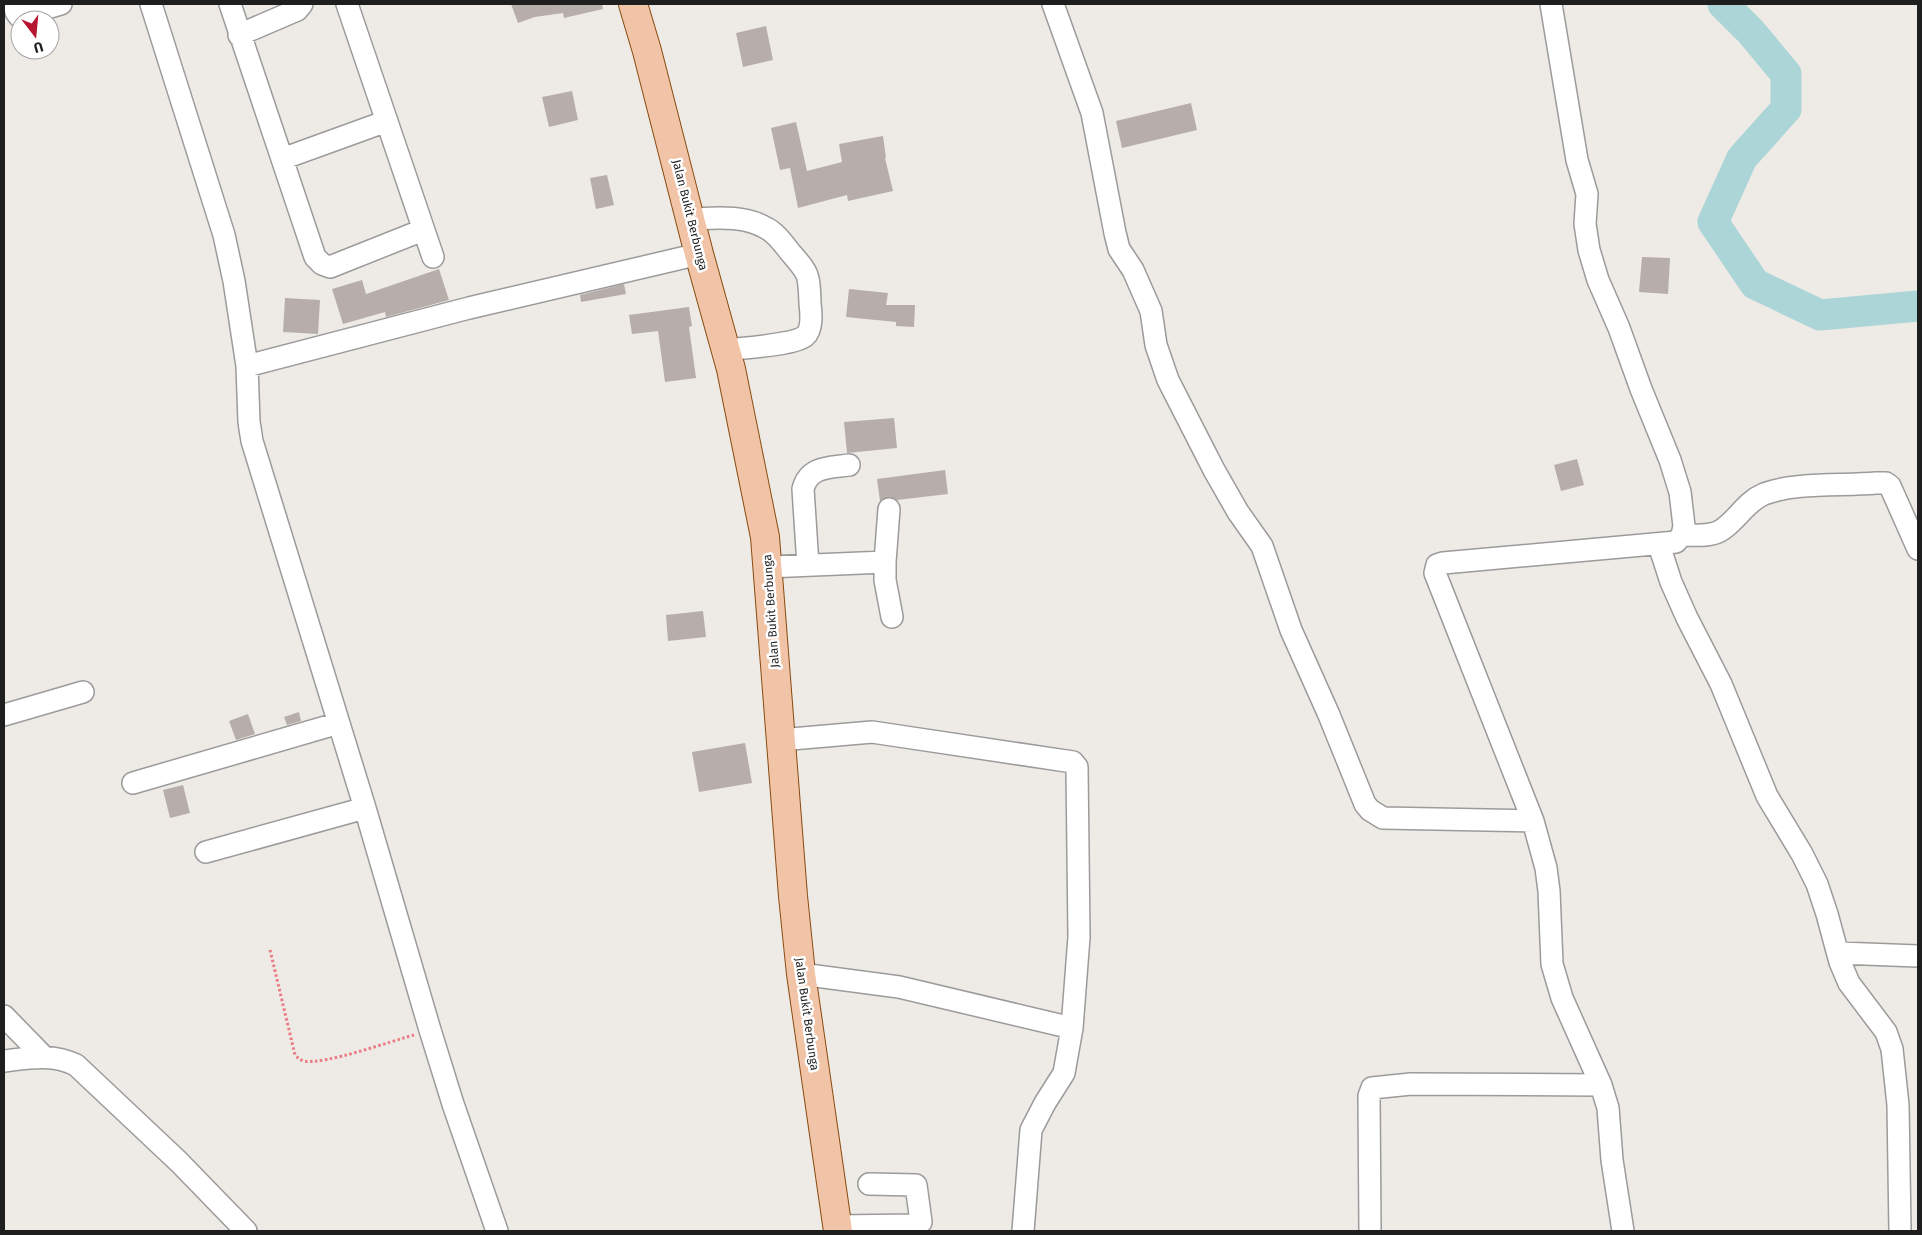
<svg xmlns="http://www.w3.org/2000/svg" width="1922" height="1235" viewBox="0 0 1922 1235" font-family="'Fira Sans',sans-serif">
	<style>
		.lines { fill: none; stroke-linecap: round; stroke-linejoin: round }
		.river { stroke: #abd5d7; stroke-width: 31 }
		.building { fill: #b7aeab }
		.minor-casing { stroke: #9b9b9b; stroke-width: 24 }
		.major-casing { stroke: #884b10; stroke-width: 30 }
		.path { stroke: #eb7a82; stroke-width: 3; stroke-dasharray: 2.5 2.5; stroke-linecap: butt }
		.minor { stroke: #fff; stroke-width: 21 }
		.major { stroke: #f2c4a7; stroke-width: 28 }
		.labels { text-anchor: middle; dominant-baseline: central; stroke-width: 5; stroke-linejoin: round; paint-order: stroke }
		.street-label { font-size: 12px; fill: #1e1e1e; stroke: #fff }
	</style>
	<rect width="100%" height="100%" fill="#eeeae5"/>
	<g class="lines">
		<!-- river -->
		<path class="river" d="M1723 4 1751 32 1786 74V109L1742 158 1713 222 1755 284 1820 315 1918 306"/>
	</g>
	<!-- building -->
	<path class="building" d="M511 4H602L603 9 564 18 563 13 535 17 518 23Z
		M766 26 773 60 743 67 736 33Z
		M572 91 578 120 549 127 542 97Z
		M1191 103 1197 130 1122 148 1116 121Z
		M796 122 807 171 842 162 839 144 883 136 886 158H885L893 191 848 201 847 195 798 208 790 168 780 170 771 128Z
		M607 175 614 205 596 209 590 178Z
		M1642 257 1670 258 1668 294 1639 292Z
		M439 269 449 300 386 317 385 312 343 324 332 289 362 280 366 294Z
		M624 284 626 294 581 302 580 295Z
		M849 289 888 293 886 305H915L914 327 896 326V322L846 317Z
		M285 298 320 300 318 334 283 332Z
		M689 307 692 326 689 327 696 378 665 382 658 331 632 334 629 315Z
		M894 418 897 448 847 453 844 422Z
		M1577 459 1584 485 1561 491 1554 465Z
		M945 470 948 494 897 500 889 497 880 501 877 479Z
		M703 611 706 637 668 641 666 615Z
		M299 712 301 721 287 725 284 717Z
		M248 714 255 734 236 740 229 721Z
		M745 743 752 783 699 792 692 752Z
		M183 785 190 813 170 818 163 790Z"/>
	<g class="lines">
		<defs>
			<path id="minor" d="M14 4 16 12 19 16 61 4
				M151 4 224 235 234 281 247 366 249 422 252 441 365 808 430 1030 453 1104 497 1231
				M230 4 315 257 322 264 330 267 423 230
				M347 4 433 257
				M1053 4 1092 113 1115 233 1119 249 1133 270 1151 311 1156 345 1168 380 1214 470 1238 512 1262 546 1291 630 1329 715 1365 804 1370 810 1383 818 1533 821
				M1551 4 1577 160 1587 194 1585 224 1589 250 1598 280 1619 328 1641 389 1670 460 1680 492 1684 526 1682 535 1676 542 1443 563 1437 565 1435 573 1533 821 1546 868 1549 891 1552 964 1562 998 1601 1085 1608 1108 1612 1160 1623 1231
				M239 35 297 10 302 4
				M282 159 387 121
				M691 219C716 218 744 215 766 228 776 233 783 243 790 252 809 274 809 273 810 303 811 312 813 329 805 336 794 345 742 348 726 350
				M247 366 469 308 699 254
				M889 509 885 562V580L892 617
				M1682 535C1694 535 1709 537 1720 531 1737 521 1745 502 1764 494 1795 482 1842 486 1876 483H1886L1890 486 1918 549
				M1659 545 1671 582 1687 618 1721 684 1767 796 1802 854 1817 884 1827 914 1840 962 1849 983 1886 1032 1892 1049 1898 1105 1900 1231
				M808 565 803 489C809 466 829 468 849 465
				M767 567 885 562
				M4 715 83 692
				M780 740 872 732 1073 762 1077 767 1079 937 1072 1028 1064 1073 1045 1103 1031 1130 1023 1231
				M133 783 339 723
				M206 852 365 808
				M1839 953 1918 956
				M801 974 899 987 1072 1028
				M4 1016 43 1056
				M4 1061C29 1058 52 1053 76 1065L179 1162 246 1231
				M837 1226 914 1225 921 1222 916 1185 869 1184
				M1370 1231 1369 1096 1372 1088 1411 1084 1601 1085"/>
			<path id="major" d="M633 4 647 51 699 254 731 369 765 537 793 896 801 974 838 1231"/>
		</defs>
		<!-- minor casing -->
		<use href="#minor" class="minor-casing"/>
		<!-- major casing -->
		<use href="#major" class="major-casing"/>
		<!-- path -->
		<path class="path" d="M270 950 295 1055C298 1058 300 1060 304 1061 325 1065 391 1041 414 1035"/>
		<!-- minor -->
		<use href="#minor" class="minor"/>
		<!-- major -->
		<use href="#major" class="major"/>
	</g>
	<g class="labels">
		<!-- street labels -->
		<g class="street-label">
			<text transform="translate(690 215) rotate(76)">Jalan Bukit Berbunga</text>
			<text transform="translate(771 611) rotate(-94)">Jalan Bukit Berbunga</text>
			<text transform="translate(807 1014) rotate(82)">Jalan Bukit Berbunga</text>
		</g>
	</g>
	<!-- border -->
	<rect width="1922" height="1235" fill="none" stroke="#1e1e1e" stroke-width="10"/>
	<!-- north arrow -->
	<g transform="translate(35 35) rotate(164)"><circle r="24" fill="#ffffff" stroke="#a5a5a5"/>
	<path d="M0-4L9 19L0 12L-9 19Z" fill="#b71632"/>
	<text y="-8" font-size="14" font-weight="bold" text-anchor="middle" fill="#1e1e1e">U</text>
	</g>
</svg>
